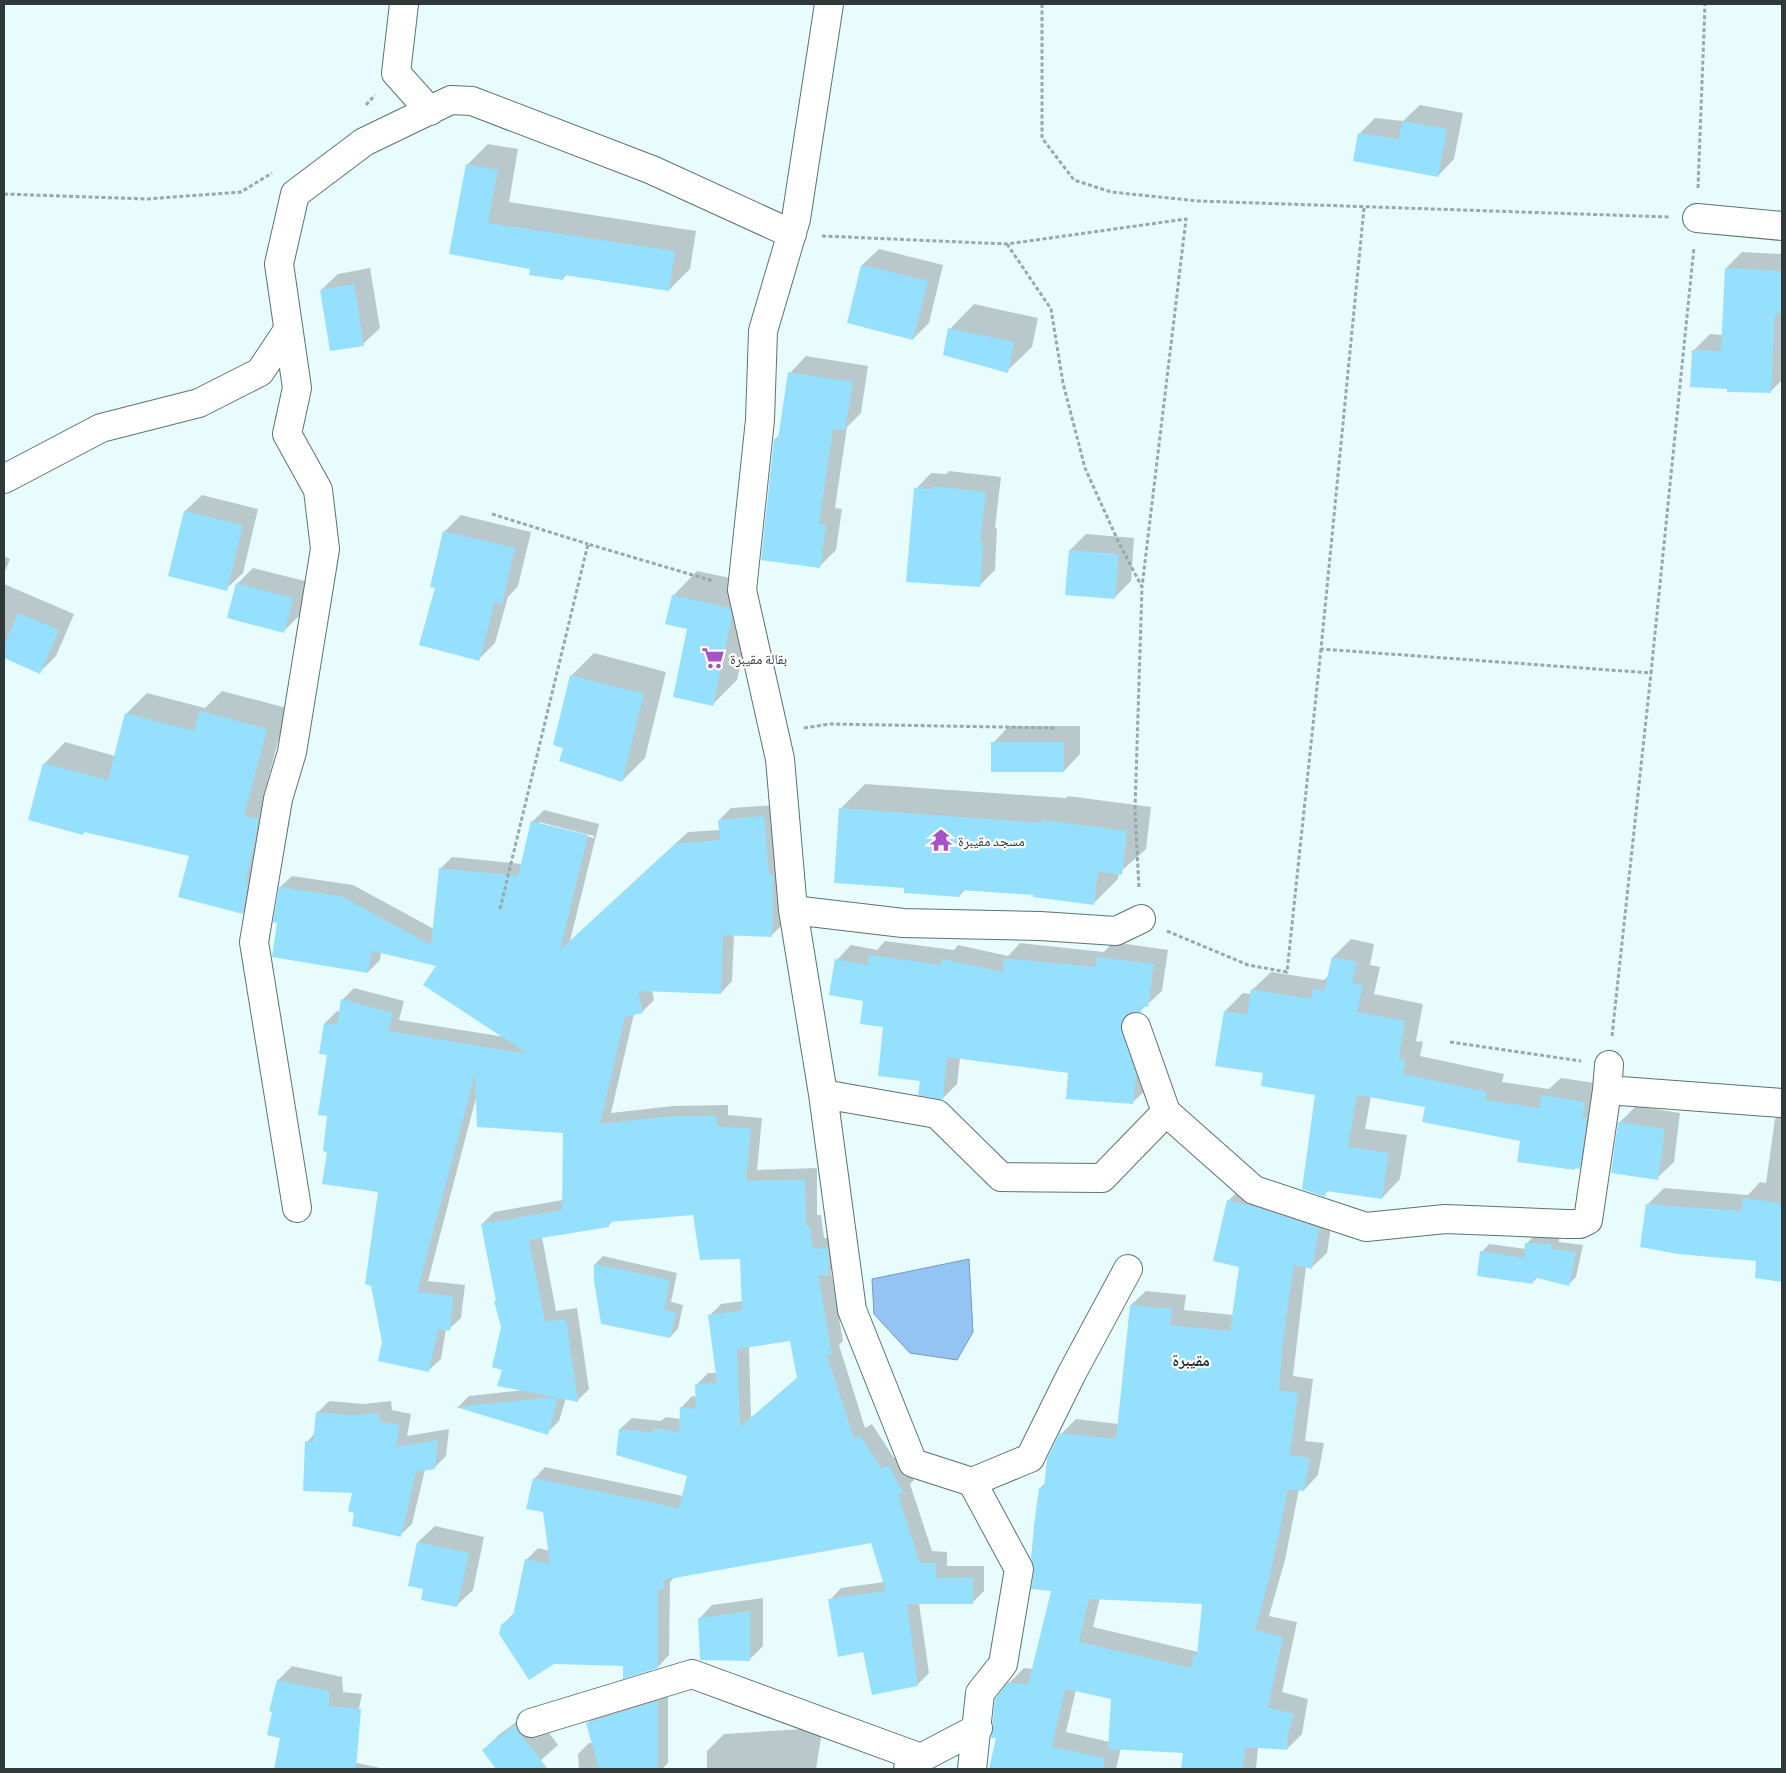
<svg xmlns="http://www.w3.org/2000/svg" width="1786" height="1773" viewBox="0 0 1786 1773" font-family="Barlow,'Noto Naskh Arabic',sans-serif">
	<style>
		.water { fill: #94c4f4; stroke: #769abc }
		.shadow { fill: #0003; fill-rule: evenodd }
		.building { fill: #96e0ff; fill-rule: evenodd }
		.lines { fill: none; stroke-linecap: round; stroke-linejoin: round }
		.street-casing { stroke: #5c7274; stroke-width: 30 }
		.path { stroke: #99a9aa; stroke-width: 3; stroke-dasharray: 4 2.5; stroke-linecap: butt }
		.street { stroke: #fff; stroke-width: 28 }
		.labels { text-anchor: middle; dominant-baseline: central; stroke-width: 4.5; stroke-linejoin: round; paint-order: stroke }
		.poi-label { font-size: 14px; fill: #2f393a; stroke: #fff; text-anchor: start }
		.quarter-label { font-size: 16px; font-weight: bold; fill: #1d3132; stroke: #fff }
	</style>
	<rect width="100%" height="100%" fill="#e8fcfe"/>
	<!-- water -->
	<path class="water" d="M969 1259 973 1332 957 1360 910 1353 874 1314 872 1279Z"/>
	<!-- shadow -->
	<path class="shadow" d="M1420 105 1463 113 1454 159 1438 176 1359 134 1375 118 1403 121Z
		M488 144 518 149 509 202 696 231 690 269 669 290 567 274 563 279 531 268 450 253 467 165Z
		M879 249 943 265 929 323 913 339 848 322 862 265Z
		M1742 252 1782 254V380L1771 391 1728 388 1693 351 1710 334 1723 335 1726 268Z
		M370 268 380 328 363 344 321 290 338 274Z
		M974 304 1038 318 1032 347 1007 371 950 329Z
		M806 356 868 366 861 413 847 427 835 508 842 509 836 550 819 567 775 439 780 434 790 373Z
		M949 471 1001 477 995 528H997L995 570 979 586 916 489 931 473 946 474Z
		M202 495 258 509 243 573 226 589 185 511Z
		M461 515 531 532 518 586 508 597 495 643 479 659 436 587 444 532Z
		M1086 534 1134 538 1131 581 1114 598 1070 550Z
		M4 556 10 559 4 574Z
		M253 568 309 582 300 615 284 631 237 584Z
		M697 571 754 583 756 592 737 680 713 704 688 628 673 596Z
		M4 584 74 614 56 656 40 672 4 657Z
		M594 653 666 672 645 758 622 781 565 747 571 676Z
		M222 691 287 708 264 794 279 798 263 892 242 913 191 855 85 831 83 833 30 819 45 763 65 742 115 756 126 714 147 693 205 708Z
		M1009 726H1080V754L1064 771 993 743Z
		M865 784 1066 798 1068 796 1151 807 1146 849 1119 873 1118 879 1094 903 1034 894 966 889 959 896 906 887 840 809Z
		M775 805 783 924 771 936 734 934 732 981 721 993 652 990 654 1000 642 1012 634 1014 611 1113 673 1106 728 1105V1115L762 1118 757 1170 817 1168V1215H821L824 1238 839 1237 840 1262 831 1271 843 1341 839 1345 865 1428 872 1424 894 1458 901 1454 914 1480 910 1484 932 1551 947 1552V1566H984V1591L972 1603H919L929 1673 917 1685 863 1650 830 1600 841 1588 884 1582 872 1542 675 1577 670 1582 669 1655 658 1667 624 1665 502 1625 514 1613 526 1560 538 1548 550 1551 544 1511 534 1479 545 1467 683 1496 688 1475 620 1429 632 1418 661 1421 666 1417 680 1419 681 1408 692 1396 697 1397 696 1385 708 1373H717L709 1316 721 1304 743 1301 741 1257 694 1214 613 1221 609 1225 542 1237 556 1311 577 1308 589 1389 577 1401 566 1398 559 1421 547 1433 458 1407 469 1396 524 1390 503 1369V1327L495 1301 497 1300 482 1224 494 1212 563 1200 564 1132 476 1098 428 1281 465 1285 461 1318 449 1329H446L441 1359 429 1370 383 1342 379 1191 328 1151V1054L320 1053 325 1023 337 1011 340 1012 342 1000 354 988 404 1001 399 1020 505 1037 438 965 381 952 380 960 368 972 279 922 280 887 292 876 353 885 434 929 440 869 452 857 522 864 532 822 544 810 599 824 570 941 688 832 720 830 719 820 731 808ZM539 822 594 836V838L539 824ZM792 1340 798 1377 751 1418 749 1346Z
		M1351 939 1374 944 1370 965 1380 967 1374 994 1423 1004 1416 1041 1423 1042 1420 1056 1504 1074 1502 1082 1549 1089 1561 1078 1602 1084 1597 1149 1579 1167 1521 1140 1426 1106 1371 1096 1365 1129 1407 1135 1400 1179 1382 1198 1329 1190 1324 1195 1316 1094 1265 1072 1225 1011 1243 993 1252 994V990L1271 972 1324 980 1329 975 1333 957Z
		M885 941 954 950 958 945 1008 956 1020 943 1104 952 1113 942 1168 950 1162 991 1140 1011H1136L1150 1058 1148 1088 1133 1102 1069 1072 960 1058 957 1084 942 1099 921 1080 837 960 851 945 877 950Z
		M1636 1106 1680 1113 1674 1162 1657 1178 1619 1123Z
		M1782 1112V1280L1756 1277 1758 1260 1648 1204 1664 1188 1748 1195 1760 1182 1766 1183 1775 1119Z
		M1243 1186 1333 1213 1327 1253 1312 1267 1306 1266 1293 1376 1313 1379 1305 1441 1324 1443 1318 1475 1304 1490 1299 1489 1285 1560 1269 1616 1297 1622 1282 1692 1308 1699 1302 1734 1287 1749 1258 1747 1256 1769H1183L1184 1752 1121 1748 1116 1769H990L1009 1683 1024 1668 1033 1669 1052 1590 1036 1572 1040 1488 1046 1482 1061 1434 1076 1419 1119 1424 1131 1305 1146 1291 1186 1295 1184 1310 1233 1315 1240 1266 1228 1201ZM1100 1598 1203 1603 1198 1652 1093 1627ZM1076 1690 1112 1698 1110 1742 1066 1732Z
		M1534 1236 1559 1237V1242L1583 1245 1576 1277 1568 1285 1538 1277 1532 1283 1482 1252 1489 1244 1526 1249V1244Z
		M603 1256 677 1273 671 1302 683 1305 678 1329 670 1337 595 1264Z
		M329 1401 363 1404 391 1401 392 1410 411 1414 407 1436 449 1429 446 1456 434 1468 425 1470 412 1524 400 1535 356 1512 353 1492 307 1442 315 1433 317 1413Z
		M435 1526 484 1537 473 1590 456 1606 418 1542Z
		M763 1598V1646L749 1660 699 1619 712 1605Z
		M292 1666 342 1677 343 1692 362 1694 348 1761 385 1769H275L281 1737 278 1680Z
		M668 1691V1763L662 1769H579L578 1754 589 1743H593L588 1723 598 1712Z
		M532 1710 558 1745 531 1769H498L483 1750 500 1734Z
		M819 1728 822 1732 816 1769H707V1751L724 1734Z"/>
	<!-- building -->
	<path class="building" d="M1402 121 1447 129 1438 177 1353 161 1358 133 1399 139Z
		M466 164 498 170 488 223 675 251 669 291 564 275 563 280 529 275 530 269 449 254Z
		M861 265 928 281 913 340 847 323Z
		M1725 268 1782 271V313H1775L1771 393 1727 392V389L1690 387 1692 350 1721 351Z
		M354 284 364 346 330 351 320 290Z
		M948 328 1014 342 1008 373 943 355Z
		M788 372 853 382 845 430 833 429 819 524 826 525 820 568 761 560 774 439H778Z
		M933 486 986 492 980 543H983L980 587 906 582 914 488 932 489Z
		M184 511 243 525 227 591 168 576Z
		M443 531 515 548 502 604 495 602 479 661 419 645 435 588 430 587Z
		M1069 550 1119 554 1115 599 1065 595Z
		M236 583 293 598 284 633 227 618Z
		M672 595 730 608 732 617 713 706 673 697 687 629 665 624Z
		M18 613 59 630 40 674 4 658V646Z
		M570 675 644 694 622 782 559 761 563 748 553 745Z
		M200 711 267 729 244 815 259 819 246 882H248L243 914 178 897 189 856 84 832 83 835 28 820 43 763 108 780 125 713 194 731Z
		M991 742H1064V772H991Z
		M839 808 1042 823V820L1127 831 1122 875 1098 872 1094 905 1033 897V895L960 890V897L904 893V888L834 883Z
		M764 816 769 875H773L772 937 723 935 721 994 638 991 643 1013 625 1017 600 1124 661 1117 717 1116V1126L751 1129 746 1181 805 1180 806 1226H810L813 1249 828 1248 829 1275H818L832 1354 827 1355 854 1439 860 1435 882 1469 889 1465 903 1492 898 1495 920 1563H936V1578H973V1604H907L918 1686 872 1695 863 1652 838 1657 828 1599 886 1591 871 1543 663 1580 664 1589H658V1668L623 1679V1666L554 1664 529 1680 499 1634 501 1625 513 1616 525 1559 550 1564 543 1512 526 1509 533 1478 679 1508 687 1476 616 1455 619 1429 652 1432 653 1428 679 1432 680 1407 696 1409 695 1384 717 1383 708 1315 742 1310 740 1259 700 1260 693 1215 609 1222V1227L529 1240 545 1322 566 1319 578 1402 558 1398 548 1435 456 1407 554 1397 497 1386 502 1370 492 1367 501 1327 494 1301H496L481 1224 562 1210 563 1133 477 1127 475 1074 417 1292 453 1296 450 1331 438 1329 429 1372 378 1361 382 1342 371 1286 365 1284 378 1192 322 1184 327 1152 323 1151 327 1116 318 1115 327 1055 319 1054 324 1023 337 1025 341 999 393 1013 388 1031 528 1054 423 985 436 966 372 951 368 973 272 957 277 923 273 922 279 887 341 896 431 945 439 868 518 876 531 821 588 835 560 950 675 844 720 840 718 820ZM790 1341 797 1378 740 1427 737 1349Z
		M869 955 941 965 942 959 1003 972 1004 958 1096 967 1097 957 1154 964 1148 1007 1142 1006 1141 1013 1130 1012 1124 1017 1121 1025 1136 1074 1133 1104 1066 1099 1068 1073 947 1057 943 1100 918 1095 920 1081 878 1076 883 1027 860 1024 863 1001 829 995 835 959 868 965Z
		M1332 957 1357 962 1352 983 1363 985 1357 1012 1405 1021 1399 1058 1405 1060 1403 1074 1487 1092 1485 1100 1540 1108 1541 1095 1585 1102 1582 1117 1587 1118 1580 1169 1575 1168V1170L1517 1162 1520 1141 1422 1122 1425 1107 1357 1095 1348 1147 1389 1153 1382 1199 1326 1191 1325 1197 1302 1189 1315 1095 1261 1086 1263 1073 1215 1066 1224 1011 1247 1015 1251 989 1311 999 1313 989 1324 991Z
		M1618 1122 1665 1129 1658 1180 1611 1173Z
		M1743 1198 1782 1203V1282L1755 1278 1756 1261 1678 1254 1640 1247 1646 1204 1741 1211Z
		M1227 1200 1256 1207 1319 1228 1312 1269 1294 1265 1283 1341 1279 1390 1298 1393 1290 1455 1310 1458 1304 1491 1288 1489 1270 1576 1255 1630 1283 1637 1268 1707 1294 1714 1288 1734 1287 1750 1245 1747 1243 1769H1181L1183 1753 1108 1749 1111 1699 1065 1689 1052 1747 1105 1758 1103 1769H989L996 1738H991L995 1699 1008 1682 1028 1685 1051 1591 1031 1589 1034 1572 1031 1558 1034 1526 1039 1488H1044L1047 1459 1060 1433 1116 1439 1130 1305 1172 1309 1170 1325 1230 1331 1239 1267 1213 1261ZM1089 1599 1202 1604 1197 1655H1193L1192 1668 1079 1642Z
		M1525 1243 1551 1244V1249L1576 1252 1569 1286 1533 1277V1284L1477 1276 1480 1251 1524 1258Z
		M594 1264 670 1280 664 1310 676 1313 670 1338 601 1324 594 1281Z
		M316 1412 351 1415 379 1413 380 1422 400 1425 396 1447 438 1440 435 1469 416 1472 401 1537 352 1526 354 1513 348 1511 352 1493 303 1491 305 1441 313 1442Z
		M417 1542 469 1553 457 1607 421 1600 423 1589 408 1586Z
		M750 1611V1661L700 1660 698 1618Z
		M277 1680 329 1691V1706L361 1709 356 1769H274L280 1738 267 1735 272 1712 269 1711Z
		M658 1701V1769H599L586 1723Z
		M515 1725 520 1734 548 1769H496L482 1750Z"/>
	<g class="lines">
		<defs>
			<path id="street" d="M404 4 396 73 430 111
				M829 4 796 219 763 331 760 420 742 590 780 759 793 910 823 1094 852 1310 913 1463 972 1482
				M1697 218 1782 226
				M4 479 101 428 199 403 260 372 288 330
				M793 910 903 923 1040 926 1116 931 1141 919
				M1136 1027 1166 1112 1254 1190 1366 1227 1445 1219 1566 1224H1580L1588 1220 1607 1090
				M1609 1065 1607 1090 1782 1103
				M823 1094 937 1114 1001 1177 1102 1178 1166 1112
				M297 1208 254 942 278 799 292 752 325 549 318 490 287 434 297 388 279 264 295 194 364 142 451 100 472 101 652 170 792 234
				M531 1723 692 1674 921 1758
				M908 1769 921 1758 978 1728
				M972 1769 980 1693 1003 1664 1019 1569 972 1482 1030 1458 1072 1373 1128 1269"/>
		</defs>
		<!-- street casing -->
		<use href="#street" class="street-casing"/>
		<!-- path -->
		<path class="path" d="M1042 4V138L1074 180 1111 192 1198 201 1669 217
			M366 105 375 95
			M1698 188 1705 4
			M4 194 147 199 241 192 272 173
			M1364 208 1321 649 1651 673 1694 247
			M822 236 1007 244 1186 219 1142 587
			M1007 244 1051 309 1063 383 1085 468 1118 541 1142 587 1135 809 1139 889
			M492 514 588 544
			M804 728 830 724 1057 728
			M500 909 588 544 713 581
			M1167 931 1248 965 1287 972 1321 649
			M1612 1036 1651 673
			M1450 1042 1581 1061"/>
		<!-- street -->
		<use href="#street" class="street"/>
	</g>
	<!-- icons -->
	<defs>
		<symbol id="supermarket-bare" viewBox="-9 -9 18 18"><path d="M-6-5.5h2.5l.6 2H6L4.5 2H-2.5L-4.4-4H-6ZM-1.5 3.2a1.3 1.3 0 1 0 .1 0ZM3 3.2a1.3 1.3 0 1 0 .1 0Z" fill="#a453c4" stroke="#fff" stroke-width="2.5" paint-order="stroke"/></symbol>
		<symbol id="temple-bare" viewBox="-9 -9 18 18"><path d="M0-6L5-2H3V0L6.5 2.5H4V6H1.5V3h-3V6H-4V2.5H-6.5L-3 0V-2H-5Z" fill="#a453c4" stroke="#fff" stroke-width="2.5" paint-order="stroke"/></symbol>
	</defs>
	<g fill-rule="evenodd">
		<use href="#supermarket-bare" x="697" y="642" width="32" height="32"/>
		<use href="#temple-bare" x="925" y="824" width="32" height="32"/>
	</g>
	<g class="labels">
		<!-- poi labels -->
		<g class="poi-label">
			<text x="730" y="658">بقالة مقيبرة</text>
			<text x="958" y="840">مسجد مقيبرة</text>
		</g>
		<!-- quarter labels -->
		<g class="quarter-label">
			<text x="1191" y="1359">مقيبرة</text>
		</g>
	</g>
	<!-- border -->
	<rect width="1786" height="1773" fill="none" stroke="#2f393a" stroke-width="10"/>
</svg>
